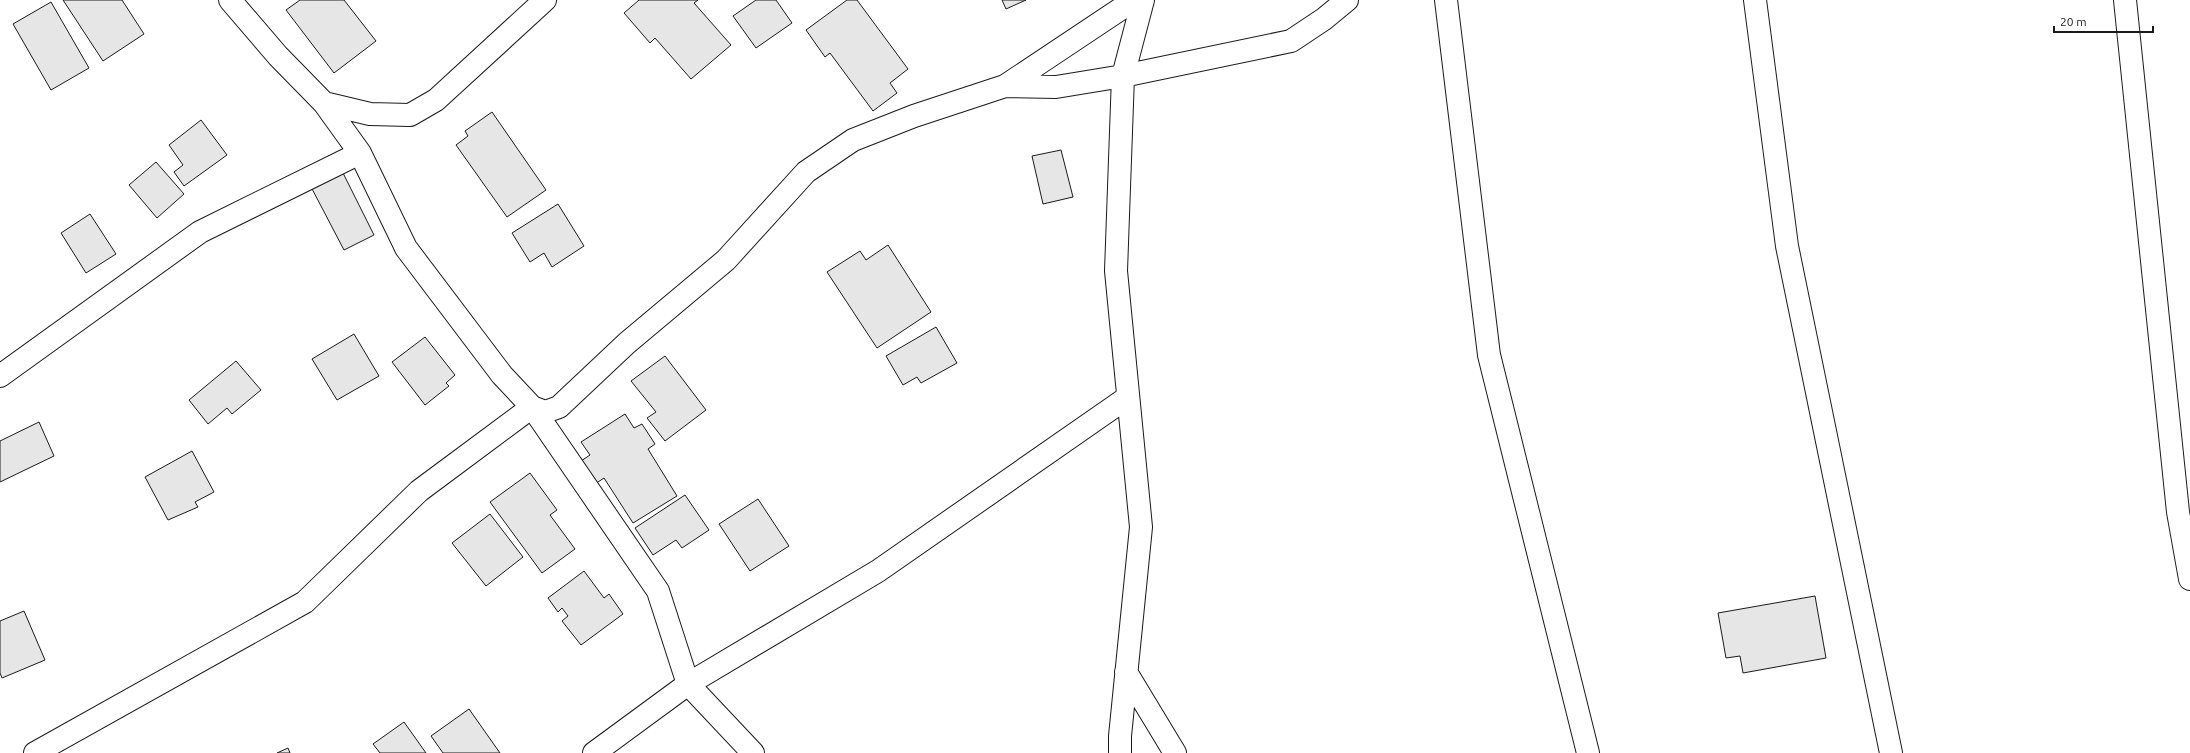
<svg xmlns="http://www.w3.org/2000/svg" width="2190" height="753" viewBox="0 0 2190 753" font-family="Ubuntu,sans-serif">
	<style>
		.building { fill: #e6e6e6; stroke: #1a1a1a }
		.lines { fill: none; stroke-linecap: round; stroke-linejoin: round }
		.street-casing { stroke: #1a1a1a; stroke-width: 24 }
		.street { stroke: #fff; stroke-width: 22 }
	</style>
	<rect width="100%" height="100%" fill="#fff"/>
	<!-- building -->
	<path class="building" d="M63 0H122L144 34 103 61Z
		M300 0H344L376 41 334 73 286 10Z
		M639 0H698L694 3 731 45 691 79 655 38 650 43 624 13Z
		M756 0H776L792 23 756 48 733 16Z
		M847 0H857L908 69 890 83 897 93 873 111 830 53 825 57 806 30Z
		M1002 0H1026L1006 9Z
		M51 2 89 68 51 90 13 24Z
		M492 112 546 190 507 217 456 145 468 136 465 131Z
		M201 120 227 155 184 186 174 172 183 165 169 145Z
		M1061 150 1073 197 1043 204 1032 156Z
		M156 162 184 194 157 218 129 185Z
		M341 169 374 235 344 250 310 185Z
		M558 204 584 246 552 267 544 253 530 262 512 233Z
		M90 214 116 254 86 273 61 233Z
		M888 245 931 312 877 348 827 272 860 251 866 260Z
		M936 327 957 363 921 383 917 377 903 385 886 356Z
		M354 334 379 376 337 400 312 359Z
		M425 337 455 375 446 383 449 386 425 405 392 362Z
		M665 356 706 410 665 441 647 418 656 412 631 381Z
		M236 361 261 390 232 414 227 408 208 424 189 400Z
		M625 414 634 428 642 424 655 444 648 449 677 496 633 523 604 478 595 484 581 461 590 455 581 442Z
		M39 422 54 456 0 482V441Z
		M192 451 214 492 195 502 198 507 168 520 145 477Z
		M530 473 557 510 550 515 575 549 542 573 490 502Z
		M685 495 709 530 682 548 676 540 653 555 635 528Z
		M758 499 789 546 750 571 719 524Z
		M490 514 523 557 486 586 452 543Z
		M584 571 604 598 609 594 623 614 581 645 562 621 568 616 562 608 558 612 548 598Z
		M1815 596 1826 658 1743 673 1740 656 1726 658 1718 613Z
		M24 611 45 660 2 678 0 673V621Z
		M469 709 500 753H443L431 736Z
		M404 722 426 753H380L373 744Z
		M288 748 290 753H277Z"/>
	<g class="lines">
		<defs>
			<path id="street" d="M230 0 278 56 324 103 360 153 406 248 502 375 532 407 545 412 559 407 627 343 726 260 806 172 853 140 914 116 1005 86 1056 87 1123 76 1291 41 1324 19 1347 0
				M1446 0 1489 355 1588 753
				M1755 0 1787 246 1891 753
				M2125 0 2178 512 2190 579
				M1005 86 1134 0
				M324 103 370 114 410 115 436 100 545 0
				M0 376 200 232 360 153
				M1126 672 1175 753
				M35 753 305 602 419 491 532 407 658 591 688 684 594 753
				M753 753 688 684 878 571 1128 397
				M1120 753V736L1141 527 1116 271 1123 76 1143 0"/>
		</defs>
		<!-- street casing -->
		<use href="#street" class="street-casing"/>
		<!-- street -->
		<use href="#street" class="street"/>
	</g>
	<!-- scale -->
	<path d="M2054 26v6h99v-6" fill="none" stroke="#1a1a1a" stroke-width="2"/>
	<text x="2060" y="26" font-size="12" fill="#1a1a1a" stroke="#ffffff" stroke-width="3" paint-order="stroke">20 m</text>
</svg>
